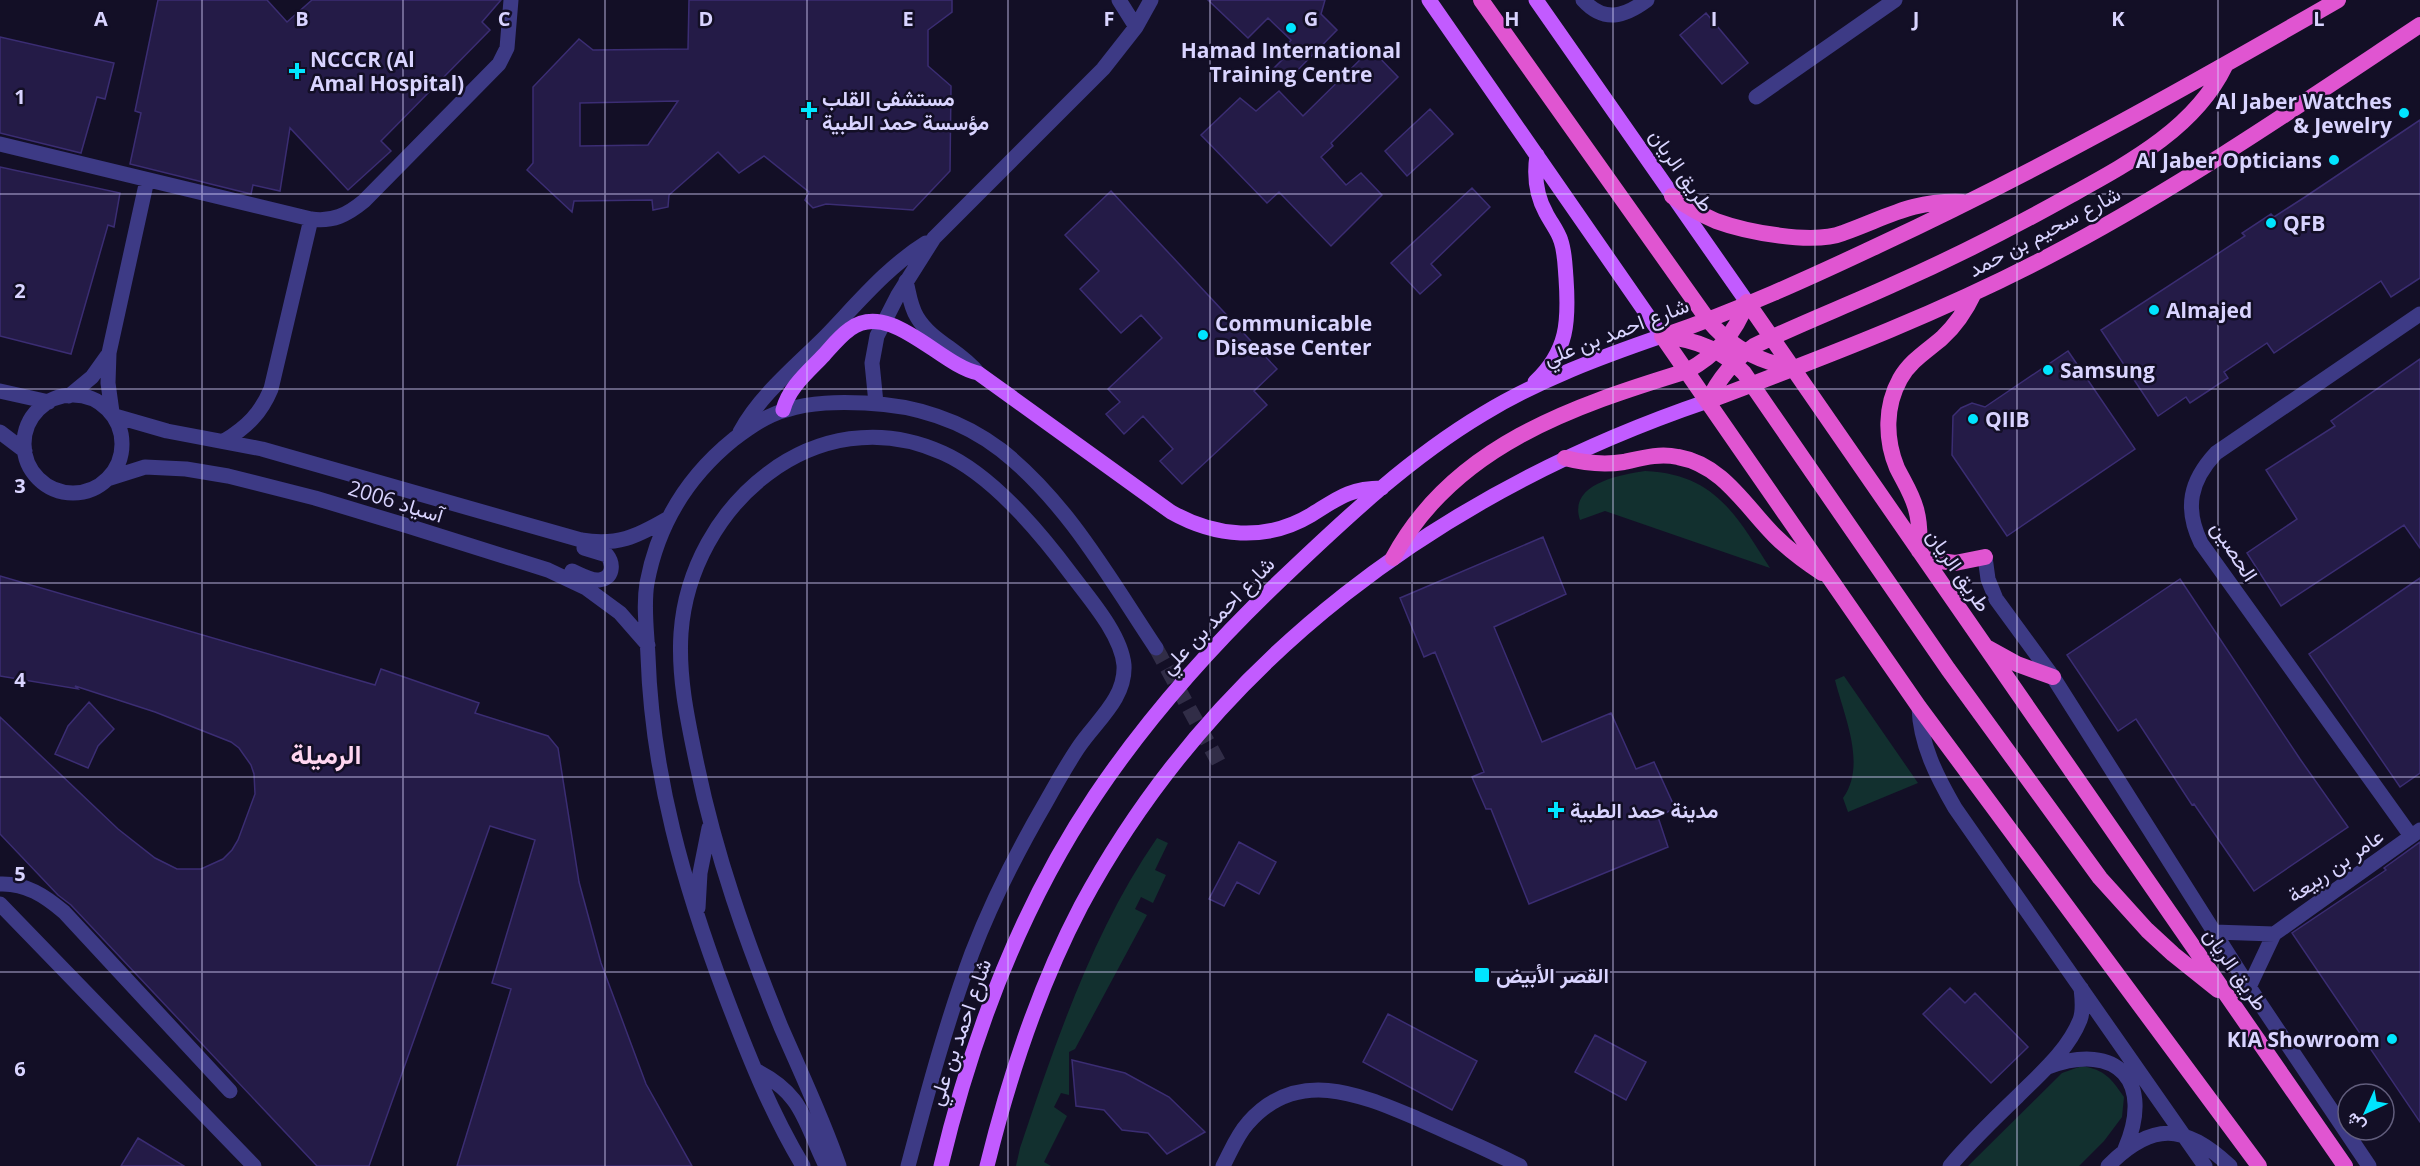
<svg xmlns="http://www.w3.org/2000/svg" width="2420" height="1166" viewBox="0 0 2420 1166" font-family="'Open Sans',Vazirmatn,sans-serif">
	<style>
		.green { fill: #12302f }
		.building { fill: #241b47; stroke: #3b2d73; stroke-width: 1.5; fill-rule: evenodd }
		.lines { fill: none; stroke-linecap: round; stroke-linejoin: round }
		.minor-tunnel { stroke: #312d47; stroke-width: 15; stroke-dasharray: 15 8; stroke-linecap: butt }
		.minor { stroke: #3d3a85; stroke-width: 15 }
		.primary { stroke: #c25bff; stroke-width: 15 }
		.trunk { stroke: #e055d1; stroke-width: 16 }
		.grid { fill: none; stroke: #d9d4ff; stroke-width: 1.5; stroke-opacity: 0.55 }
		.poi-dot { fill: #00e5ff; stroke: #130f26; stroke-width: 2 }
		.labels { text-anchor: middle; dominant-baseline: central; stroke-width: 5; stroke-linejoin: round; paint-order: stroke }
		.poi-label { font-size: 21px; font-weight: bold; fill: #d9d4ff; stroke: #130f26; text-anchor: start }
		.street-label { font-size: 21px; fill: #d9d4ff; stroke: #130f26 }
		.district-label { font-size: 27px; font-weight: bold; fill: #ffd6f0; stroke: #130f26 }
		.grid-label { font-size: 20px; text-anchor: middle; font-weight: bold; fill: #d9d4ff; stroke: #130f26; stroke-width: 5; stroke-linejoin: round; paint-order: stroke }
	</style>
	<rect width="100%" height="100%" fill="#130f26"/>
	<!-- green -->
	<path class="green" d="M1645 471C1715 474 1736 515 1770 568L1605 511 1580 520C1568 484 1619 475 1645 471Z
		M1844 676 1918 783 1848 812 1843 798C1867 765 1844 716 1835 680Z
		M1157 838 1168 843 1155 870 1166 875 1153 903 1141 897 1135 909 1147 915 1075 1049 1069 1052V1095L1061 1093 1054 1107 1067 1116 1044 1162 1051 1166H1016L1020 1148C1056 1041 1093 931 1157 838Z
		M2082 1066C2105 1070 2111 1078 2124 1097L2122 1117 2104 1141 2079 1166H1968L2062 1073Z"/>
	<!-- building -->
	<path class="building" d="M158 0H267L287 22 312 0H501L482 22 490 30 381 141 391 151 348 190 290 128 280 191 253 185 251 194 130 164 141 113 135 111Z
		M689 0H952V12L928 30V66L951 86 950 171 913 210 826 204 813 208 805 200 809 192 764 156 739 173 718 152 669 195 668 207 653 210 652 200 574 201 572 212 527 170 533 163V87L579 39 593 50 688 49ZM678 101 648 145 580 146V103Z
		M1208 0H1325L1321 14 1337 30 1287 81 1274 68 1290 52 1285 47 1291 40 1268 18 1248 38Z
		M1706 13 1748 63 1722 84 1680 35Z
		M0 37 114 63 105 99 97 97 81 153 0 133Z
		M1371 49 1398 77 1331 143 1333 146 1321 157 1346 185 1361 173 1382 195 1331 246 1279 192 1267 203 1201 135 1240 98 1256 111 1279 91 1303 116Z
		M1430 109 1453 134 1407 176 1385 151Z
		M2420 120V278L2391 297 2381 281 2274 353 2267 343 2224 372 2228 378 2190 403 2186 397 2158 416 2101 330 2245 236 2242 233 2271 214 2274 217 2305 197Z
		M0 167 120 193 114 227 108 225 71 354 0 336Z
		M1472 188 1490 207 1431 264 1441 275 1420 294 1391 263Z
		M1111 191 1277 369 1254 391 1267 405 1182 484 1160 461 1173 449 1143 416 1124 434 1106 414 1120 402 1108 389 1162 338 1141 315 1121 333 1080 289 1099 271 1065 235Z
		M2068 351 2135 449 2007 536 1952 455 1953 416 1961 408 1972 403 1985 407Z
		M2420 359V548L2404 525 2281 606 2247 553 2297 519 2266 470 2335 426 2331 421Z
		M1543 537 1566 594 1494 627 1542 742 1611 713 1636 769 1654 762 1675 808 1658 817 1668 847 1529 904 1491 809H1486L1472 777 1484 772 1435 652 1424 657 1400 598Z
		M0 576 375 685 381 669 479 703 475 713 548 736 558 748 579 882 601 963 646 1084 692 1166H457L511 989 492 983 535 840 490 826 369 1166H317L71 905 58 895 0 834V717L118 829 155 858 177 869H201L223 859 232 850 238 840 255 794 254 774 251 765 239 748 231 742 155 712 75 686 78 689 0 676Z
		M2420 578V773L2400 787 2309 654Z
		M2180 579 2300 759 2348 827 2254 891 2194 804 2192 805 2136 719 2118 731 2067 655Z
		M89 702 114 729 98 746 88 768 55 754 68 726Z
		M1239 842 1276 862 1259 894 1237 882 1224 906 1209 899Z
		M2420 842V1122L2292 933 2386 870 2384 868Z
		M1950 988 1965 1003 1975 993 2028 1047 1991 1083 1923 1014Z
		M1388 1014 1477 1061 1452 1110 1363 1062Z
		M1595 1035 1646 1062 1626 1100 1575 1072Z
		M1072 1060 1125 1073 1169 1097 1205 1132 1167 1154 1148 1133 1122 1130 1104 1110 1076 1106Z
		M138 1138 184 1166H121Z"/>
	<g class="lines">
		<!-- minor-tunnel -->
		<path class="minor-tunnel" d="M1156 648 1219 763"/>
		<!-- minor -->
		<path class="minor" d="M1119 0 1136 27
			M1583 0C1604 23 1624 17 1647 0
			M1756 97 1895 0
			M0 144 311 219C333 222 347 215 364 201L499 64 507 48 511 0
			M906 281C909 293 910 306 917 317 931 341 961 351 978 373
			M0 391 49 402
			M24 444a49 49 0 1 1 98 0a49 49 0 1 1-98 0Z
			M69 396 92 377 107 356
			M876 403 872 363 877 336 898 295 934 238 1103 69 1136 27 1151 0
			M112 412 108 383 109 353 147 180
			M115 416 167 431 262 449 581 540C617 546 636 537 667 519
			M0 432 25 451
			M740 432C760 395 796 366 825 337 857 304 887 267 926 243
			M224 441C247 427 261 413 271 389L311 219
			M107 479 145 467 186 469 228 476 315 498 408 526 548 570 586 588 620 613 648 645
			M1985 557 1988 579 1996 599 2053 677 2249 987 2369 1166
			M572 571C579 574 591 581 599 580 613 579 614 564 607 555L584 548
			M1919 707C1920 744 1937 777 1955 808L2205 1166
			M2411 836 2201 543C2184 508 2190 481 2216 453L2420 314
			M0 884C26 883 45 896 64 912L230 1091
			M0 904 254 1166
			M698 908 700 873 709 828
			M2214 932 2274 934
			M2249 987 2274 934 2420 830
			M2048 1067C2118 1041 2154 1082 2125 1149
			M755 1070C804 1094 804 1122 826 1166
			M803 1166C771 1113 748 1055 726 997 684 886 652 775 648 656 647 632 643 607 647 583 658 524 688 476 734 439 750 427 767 415 786 410 812 402 838 402 865 403 914 405 962 420 1001 450 1067 502 1110 579 1156 648
			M839 1166C823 1119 801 1073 781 1027 746 941 716 856 697 765 688 722 678 678 681 633 690 506 816 395 943 453 992 475 1039 531 1071 574 1089 598 1121 634 1124 665 1126 699 1095 722 1078 748 1066 766 1056 784 1046 802 1018 850 992 901 972 953 946 1023 927 1095 908 1166
			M1223 1166C1231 1151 1237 1135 1248 1123 1297 1067 1359 1094 1416 1118 1451 1134 1486 1148 1520 1166
			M1950 1166C1971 1141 1995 1118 2018 1096 2041 1073 2068 1050 2080 1020 2084 1009 2082 999 2081 988
			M2108 1166C2153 1121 2184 1124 2230 1166"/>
		<!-- primary -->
		<path class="primary" d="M1536 0 1747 302
			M1535 382C1568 351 1569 321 1566 278 1565 266 1565 253 1561 241 1558 231 1551 223 1546 213 1536 195 1534 175 1537 155
			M783 410C789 387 808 372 824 355 832 346 840 336 850 329 890 299 941 366 978 373L1171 512C1215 537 1266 542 1311 515 1337 499 1349 488 1382 488
			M941 1166C972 1036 1020 908 1095 796 1150 714 1216 641 1287 574 1348 516 1411 457 1483 414 1539 380 1601 357 1662 336L1429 0
			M987 1166C1009 1077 1038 988 1081 906 1215 657 1443 491 1708 401"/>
		<!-- trunk -->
		<path class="trunk" d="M1481 0 1708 320C1730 347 1760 362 1793 368
			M1672 196C1686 206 1700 214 1716 221 1746 232 1813 245 1843 233 1888 217 1912 200 1963 202
			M1747 302 2345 1166
			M1666 335C1739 310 1809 278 1879 245 2036 172 2187 87 2338 0
			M1662 336 1919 707 2259 1166
			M1662 336C1694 339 1722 349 1744 373L1948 669 2100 878 2147 930 2173 954 2218 990
			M1708 401C1830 355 1951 309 2066 247 2189 181 2304 102 2420 25
			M1708 401C1719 378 1733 361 1754 346 1799 324 1846 306 1892 285 1953 258 2012 228 2071 195 2129 163 2195 128 2225 66
			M1565 458C1584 463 1604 465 1624 462 1642 458 1659 453 1678 457 1723 465 1745 506 1775 536 1789 550 1805 562 1822 573
			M1919 551C1920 536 1920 523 1916 509 1912 494 1904 482 1897 468 1885 439 1885 406 1900 379 1910 361 1927 351 1942 338 1956 325 1966 310 1974 293
			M1393 558C1453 446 1573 406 1687 371 1716 355 1735 334 1747 302
			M1925 559 1955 563 1985 557
			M1988 648 2017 664 2053 677"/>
	</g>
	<!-- grid -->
	<path class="grid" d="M202 0V1166M403 0V1166M605 0V1166M807 0V1166M1008 0V1166M1210 0V1166M1412 0V1166M1613 0V1166M1815 0V1166M2017 0V1166M2218 0V1166M0 194H2420M0 389H2420M0 583H2420M0 777H2420M0 972H2420"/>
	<!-- markers -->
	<g class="poi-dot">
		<circle cx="1291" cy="28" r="6"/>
		<path d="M294 62h6v6h6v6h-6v6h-6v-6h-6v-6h6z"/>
		<path d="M806 101h6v6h6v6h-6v6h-6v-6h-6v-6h6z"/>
		<circle cx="2404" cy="113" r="6"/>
		<circle cx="2334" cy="160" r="6"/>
		<circle cx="2271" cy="223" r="6"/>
		<circle cx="2154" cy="310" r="6"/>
		<circle cx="1203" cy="335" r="6"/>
		<circle cx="2048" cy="370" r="6"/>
		<circle cx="1973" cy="419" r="6"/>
		<path d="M1553 801h6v6h6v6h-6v6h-6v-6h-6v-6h6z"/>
		<rect x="1474" y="967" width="16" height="16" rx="3"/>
		<circle cx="2392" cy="1039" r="6"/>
	</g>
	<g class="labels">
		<!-- poi labels -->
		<g class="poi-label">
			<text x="1291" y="50" text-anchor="middle">Hamad International<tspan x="1291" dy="24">Training Centre</tspan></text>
			<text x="310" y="59">NCCCR (Al<tspan x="310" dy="24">Amal Hospital)</tspan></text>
			<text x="822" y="98">مستشفى القلب<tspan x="822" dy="24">مؤسسة حمد الطبية</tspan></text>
			<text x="2392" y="101" text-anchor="end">Al Jaber Watches<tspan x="2392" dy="24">&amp; Jewelry</tspan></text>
			<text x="2322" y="160" text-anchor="end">Al Jaber Opticians</text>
			<text x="2283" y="223">QFB</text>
			<text x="2166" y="310">Almajed</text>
			<text x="1215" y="323">Communicable<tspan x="1215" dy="24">Disease Center</tspan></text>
			<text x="2060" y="370">Samsung</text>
			<text x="1985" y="419">QIIB</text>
			<text x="1570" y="810">مدينة حمد الطبية</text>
			<text x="1496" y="975">القصر الأبيض</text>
			<text x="2380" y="1039" text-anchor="end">KIA Showroom</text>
		</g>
		<!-- street labels -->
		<g class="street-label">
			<text transform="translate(1682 170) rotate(55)">طريق الريان</text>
			<text transform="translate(2044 231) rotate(-28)">شارع سحيم بن حمد</text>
			<text transform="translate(1616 331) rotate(-21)">شارع احمد بن علي</text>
			<text transform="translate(396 501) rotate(17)">آسياد 2006</text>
			<text transform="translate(2235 551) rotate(57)">الحصين</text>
			<text transform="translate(1959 570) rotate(55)">طريق الريان</text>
			<text transform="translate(1217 615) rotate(-46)">شارع احمد بن علي</text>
			<text transform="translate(2335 865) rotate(-35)">عامر بن ربيعة</text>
			<text transform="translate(2236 969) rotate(55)">طريق الريان</text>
			<text transform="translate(959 1032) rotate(-71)">شارع احمد بن علي</text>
		</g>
		<!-- district labels -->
		<g class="district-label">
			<text x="326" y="753">الرميلة</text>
		</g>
	</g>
	<g class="grid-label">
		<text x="101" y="26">A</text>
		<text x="302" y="26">B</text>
		<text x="504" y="26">C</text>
		<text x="706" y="26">D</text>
		<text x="908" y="26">E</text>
		<text x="1109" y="26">F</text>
		<text x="1311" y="26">G</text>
		<text x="1512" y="26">H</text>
		<text x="1714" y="26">I</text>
		<text x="1916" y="26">J</text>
		<text x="2118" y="26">K</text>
		<text x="2319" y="26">L</text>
		<text x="20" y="104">1</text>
		<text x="20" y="298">2</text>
		<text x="20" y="493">3</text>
		<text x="20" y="687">4</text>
		<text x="20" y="881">5</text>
		<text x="20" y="1076">6</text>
	</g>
	<!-- north arrow -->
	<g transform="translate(2366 1112) rotate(225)"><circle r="28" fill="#130f26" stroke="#625e7d" stroke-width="1.5"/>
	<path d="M0-4.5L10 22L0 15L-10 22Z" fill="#00e5ff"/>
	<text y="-9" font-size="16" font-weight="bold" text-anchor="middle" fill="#d9d4ff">ش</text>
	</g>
</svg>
